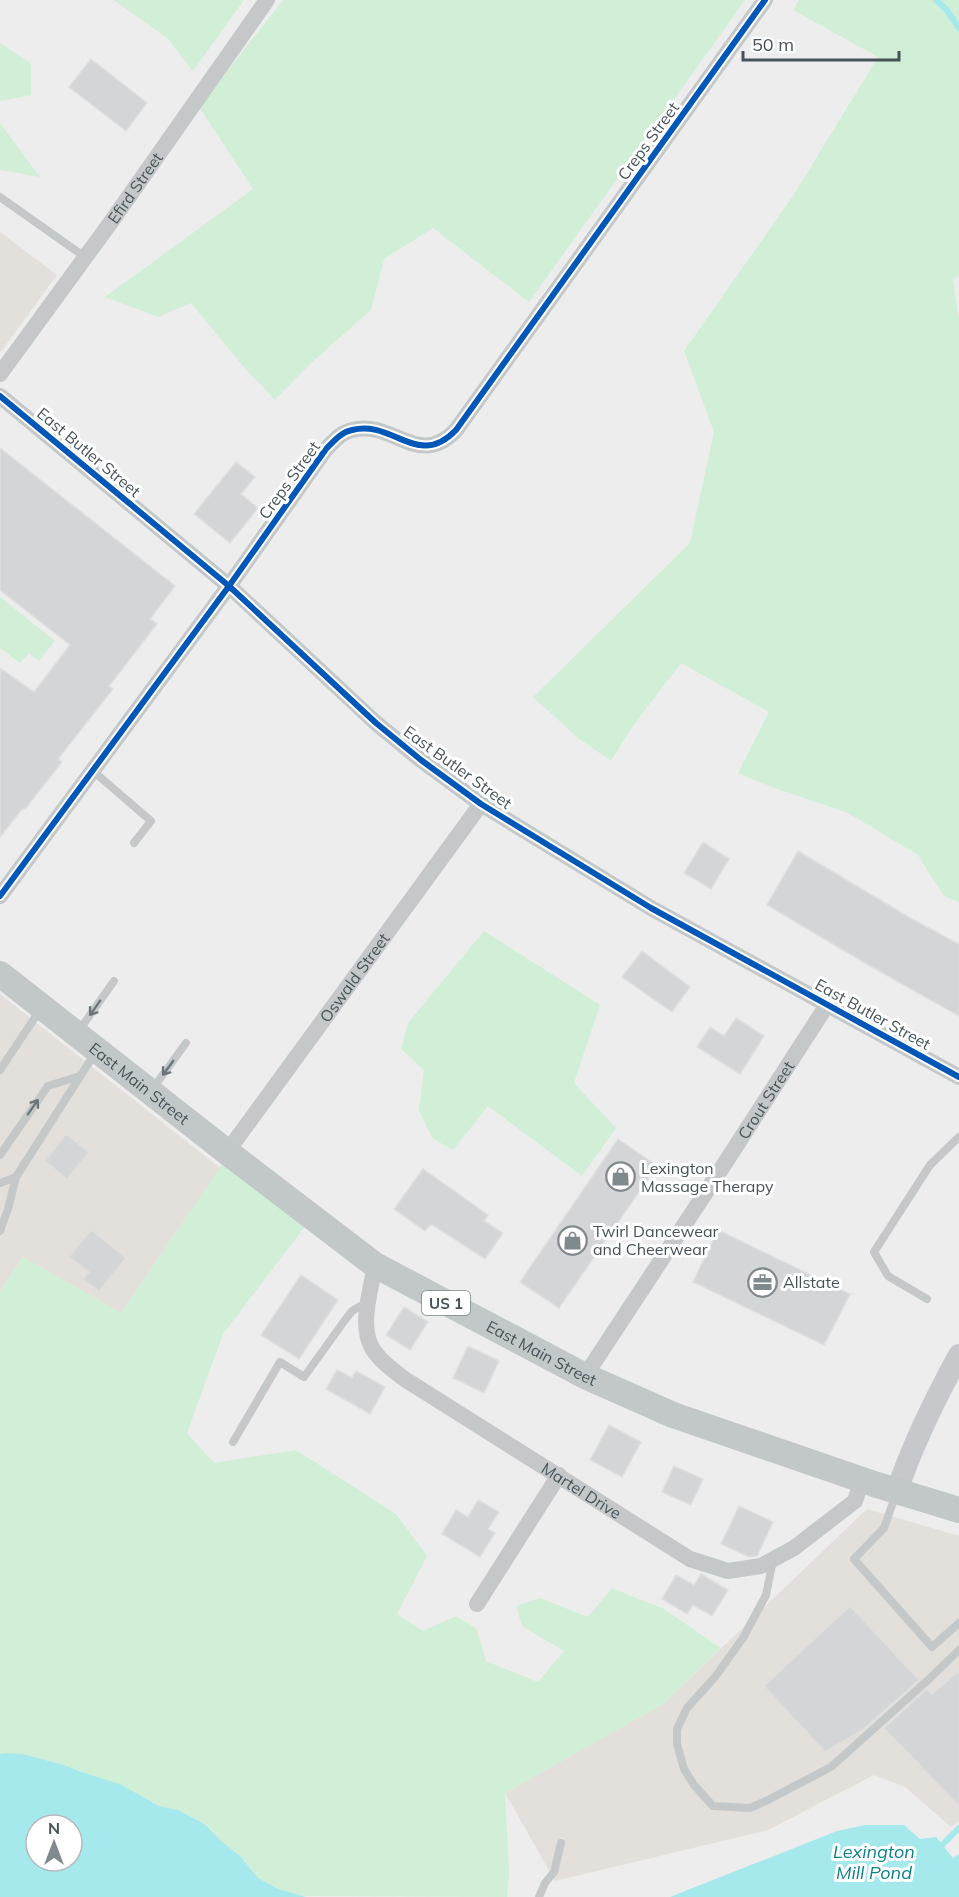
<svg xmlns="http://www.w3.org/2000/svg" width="959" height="1897" viewBox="0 0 959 1897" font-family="Mulish,sans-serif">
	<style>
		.commercial { fill: #e3dfda }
		.green { fill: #d1eed7 }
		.water { fill: #a5e9ec; fill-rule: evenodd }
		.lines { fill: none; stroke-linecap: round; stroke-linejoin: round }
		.stream { stroke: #a5e9ec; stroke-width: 6 }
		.building { fill: #d4d5d6; stroke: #dfdfe0; stroke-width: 1.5 }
		.lane { stroke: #c4c8c9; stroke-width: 8 }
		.street { stroke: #c4c8c9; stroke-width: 16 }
		.secondary { stroke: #c5c9cc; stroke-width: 22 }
		.primary { stroke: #c2c7c8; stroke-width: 26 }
		.cycleway-casing { stroke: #fff; stroke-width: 10 }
		.cycleway { stroke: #0057b8; stroke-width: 6 }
		.oneway { stroke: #6b767b }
		.labels { text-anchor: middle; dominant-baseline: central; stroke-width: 6; stroke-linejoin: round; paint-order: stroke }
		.shield { fill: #fff; stroke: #7d878b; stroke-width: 1.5 }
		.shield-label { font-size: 15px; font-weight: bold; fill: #455359 }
		.street-label { font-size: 16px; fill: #455359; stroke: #fff }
		.poi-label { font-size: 16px; fill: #455359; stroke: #fff; text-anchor: start }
		.water-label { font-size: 18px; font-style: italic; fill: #0e8287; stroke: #fff }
	</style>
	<rect width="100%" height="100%" fill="#eeeded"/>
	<!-- commercial -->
	<path class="commercial" d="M0 232 57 275 0 353Z
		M0 994 220 1168 121 1313 23 1257 0 1291Z
		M867 1509 959 1536V1821L951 1827 905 1787 874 1775 768 1830 555 1881 505 1793 663 1704Z"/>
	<!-- green -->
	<path class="green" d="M114 0H244L193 71 168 39Z
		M283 0H745L529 302 433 228 384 259 371 310 310 364 275 400 242 365 191 303 158 317 105 297 253 189 199 107Z
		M799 0H959V276L953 280 959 319V902L944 896 918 855 848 813 777 789 738 773 769 712 681 663 632 727 611 761 578 738 533 697 690 543 714 432 684 351 793 196 878 57 793 10Z
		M0 43 31 64V95L0 101Z
		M0 123 40 177 0 170Z
		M0 597 55 641 39 661 29 653 20 663 0 648Z
		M484 931 600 1005 574 1083 616 1128 582 1176 488 1106 453 1150 432 1138 419 1110 424 1070 401 1049 408 1023Z
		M227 1152 313 1216 223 1334 187 1433 214 1463 296 1450 396 1514 427 1556 397 1614 423 1631 456 1616 476 1628 486 1661 538 1682 564 1651 522 1626 516 1606 540 1598 588 1617 612 1588 664 1609 721 1648 663 1704 505 1793 509 1873 507 1897 300 1896 278 1889 258 1878 240 1856 220 1840 206 1824 178 1810 159 1806 120 1784 82 1772 64 1765 23 1754H0V1291L23 1257 121 1313 220 1168Z"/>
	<!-- water -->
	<path class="water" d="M6 1753 23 1754 64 1765 82 1772 120 1784 159 1806 178 1810 205 1824 220 1840 240 1856 258 1878 278 1889 306 1897H0V1754ZM36 1825H72V1861H36Z
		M865 1825H904L920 1839 936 1837 953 1858 959 1854V1897H670L837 1831Z"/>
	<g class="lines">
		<!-- stream -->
		<path class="stream" d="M936 0 946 9 959 28
			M942 1845 959 1828"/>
	</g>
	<!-- building -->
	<path class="building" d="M91 59 147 103 126 131 69 87Z
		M0 448 175 586 150 619 157 624 109 686 113 689 58 759 62 762 25 809 23 808 0 837V668L34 692 70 645 0 590Z
		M236 462 255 477 241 494 258 508 230 543 194 514Z
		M703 842 729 859 711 889 684 873Z
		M798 851 912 919 959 944V1016L870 966 767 905Z
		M642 951 690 987 672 1012 622 977Z
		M736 1018 764 1036 740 1074 697 1047 710 1027 724 1036Z
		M66 1134 89 1152 67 1179 45 1161Z
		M618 1139 657 1166 559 1308 520 1282Z
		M423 1169 488 1215 484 1221 503 1233 485 1259 431 1224 425 1231 394 1209Z
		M91 1230 126 1258 99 1291 83 1279 89 1272 69 1257Z
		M718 1230 850 1294 824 1345 693 1282Z
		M301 1275 338 1300 299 1359 261 1335Z
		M404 1307 428 1322 410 1350 386 1335Z
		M468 1346 499 1361 484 1393 453 1378Z
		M337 1370 352 1378 356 1371 385 1387 370 1414 326 1389Z
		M609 1425 641 1442 622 1477 590 1460Z
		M674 1466 703 1479 691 1505 662 1492Z
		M478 1500 499 1512 488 1529 495 1533 480 1557 442 1534 456 1510 468 1517Z
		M739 1506 773 1522 757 1556 749 1557 721 1544Z
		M701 1574 728 1590 712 1616 693 1605 687 1614 662 1599 676 1575 694 1585Z
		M850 1606 919 1680 862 1730 825 1752 764 1686Z
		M959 1671V1806L884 1728 927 1689 932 1694Z"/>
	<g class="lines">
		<!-- lane -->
		<path class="lane" d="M0 197 85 257
			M93 771 151 821 134 843
			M78 1032 114 981
			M0 1070 40 1010
			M151 1091 186 1043
			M0 1155 48 1086 80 1076
			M0 1183 16 1177
			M0 1231 8 1209 16 1177 95 1053
			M927 1299 888 1276 874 1252 930 1165 959 1137
			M233 1442 280 1362 304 1377 345 1320 352 1311 369 1301
			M896 1494 884 1528 854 1559 932 1647 959 1623
			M773 1560 766 1595 743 1638 715 1677 687 1708 677 1729V1744L684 1769 694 1785 713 1806 750 1808 766 1801 831 1767 928 1680 959 1650
			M539 1897 545 1883 554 1872 561 1843"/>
		<!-- street -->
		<g class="street">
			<path id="s1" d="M0 374 111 222 267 0"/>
			<path d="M0 396 229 586 376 723 421 760 481 804 651 908 959 1077"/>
			<path d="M0 896 229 586 326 449C333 442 341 432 352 430 393 419 418 470 456 430L765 0"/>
			<path id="s2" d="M227 1152 481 804"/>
			<path id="s3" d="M375 1265C371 1290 359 1324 372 1348 380 1361 394 1371 406 1380L690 1559 728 1571 761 1566 794 1548 855 1501 862 1479"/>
			<path id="s4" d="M585 1376 729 1157 827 1005"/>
			<path d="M477 1604 559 1475"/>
		</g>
		<!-- secondary -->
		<path class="secondary" d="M897 1491C913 1443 935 1399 959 1355"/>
		<!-- primary -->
		<path class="primary" id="s5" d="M0 974 227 1152 375 1265 585 1376 673 1415 874 1484 959 1510"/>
		<defs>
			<path id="cycleway" d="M0 396 229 586 376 723 421 760 481 804 651 908 959 1077
				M0 896 229 586 326 449C333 442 341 432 352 430 393 419 418 470 456 430L765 0"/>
		</defs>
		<!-- cycleway casing -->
		<use href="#cycleway" class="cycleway-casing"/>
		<!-- cycleway -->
		<use href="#cycleway" class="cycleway"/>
	</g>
	<!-- one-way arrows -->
	<defs><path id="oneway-shaft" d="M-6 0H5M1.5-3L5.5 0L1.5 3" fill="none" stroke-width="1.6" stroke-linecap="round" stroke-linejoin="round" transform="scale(1.5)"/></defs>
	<g class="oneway">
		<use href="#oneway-shaft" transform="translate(95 1008) rotate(125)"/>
		<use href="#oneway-shaft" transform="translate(168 1068) rotate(126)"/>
		<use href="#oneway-shaft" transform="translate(33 1107) rotate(-55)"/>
	</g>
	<!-- icons -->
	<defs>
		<symbol id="shop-ring" viewBox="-11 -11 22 22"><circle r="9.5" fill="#fff" stroke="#80898d" stroke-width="1.5"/><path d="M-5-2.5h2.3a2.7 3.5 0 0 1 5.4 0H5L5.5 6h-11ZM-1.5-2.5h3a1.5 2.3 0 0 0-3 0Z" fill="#80898d"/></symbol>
		<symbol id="office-ring" viewBox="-11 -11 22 22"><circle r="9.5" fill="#fff" stroke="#80898d" stroke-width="1.5"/><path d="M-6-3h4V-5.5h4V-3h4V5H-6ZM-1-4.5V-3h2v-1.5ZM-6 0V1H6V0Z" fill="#80898d"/></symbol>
	</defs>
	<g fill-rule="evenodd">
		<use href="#shop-ring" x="604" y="1160" width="33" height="33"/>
		<use href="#shop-ring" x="556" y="1224" width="33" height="33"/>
		<use href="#office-ring" x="746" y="1266" width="33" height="33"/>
	</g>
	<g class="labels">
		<!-- shield labels -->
		<rect class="shield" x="422" y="1291" width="48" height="24" rx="4.5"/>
		<g class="shield-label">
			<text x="446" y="1303">US 1</text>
		</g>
		<!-- street labels -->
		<g class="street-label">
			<text transform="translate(648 141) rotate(-54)">Creps Street</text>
			<text stroke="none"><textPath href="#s1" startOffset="230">Efird Street</textPath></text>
			<text transform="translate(89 452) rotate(40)">East Butler Street</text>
			<text transform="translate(289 480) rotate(-54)">Creps Street</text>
			<text transform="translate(458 767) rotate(36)">East Butler Street</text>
			<text stroke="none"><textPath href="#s2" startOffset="216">Oswald Street</textPath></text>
			<text transform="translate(873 1014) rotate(29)">East Butler Street</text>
			<text stroke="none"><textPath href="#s5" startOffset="177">East Main Street</textPath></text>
			<text stroke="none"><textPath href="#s4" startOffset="330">Crout Street</textPath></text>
			<text stroke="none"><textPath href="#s5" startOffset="663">East Main Street</textPath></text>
			<text stroke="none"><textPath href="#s3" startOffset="339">Martel Drive</textPath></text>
		</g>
		<!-- poi labels -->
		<g class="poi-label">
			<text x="641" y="1168">Lexington<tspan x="641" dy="18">Massage Therapy</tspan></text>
			<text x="593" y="1231">Twirl Dancewear<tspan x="593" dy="18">and Cheerwear</tspan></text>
			<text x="783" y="1282">Allstate</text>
		</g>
		<!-- water labels -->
		<g class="water-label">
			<text x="874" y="1851">Lexington<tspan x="874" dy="21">Mill Pond</tspan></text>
		</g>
	</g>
	<!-- north arrow -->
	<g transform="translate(54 1843)"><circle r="28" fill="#ffffff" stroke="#b5babd" stroke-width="1.5"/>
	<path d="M0-4.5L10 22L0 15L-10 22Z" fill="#80898d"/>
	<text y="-9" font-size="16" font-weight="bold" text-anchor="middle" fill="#455359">N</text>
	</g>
	<!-- scale -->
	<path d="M743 51v9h156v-9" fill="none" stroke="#455359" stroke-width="3"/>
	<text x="752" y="51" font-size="18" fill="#455359" stroke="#ffffff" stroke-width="4.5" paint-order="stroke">50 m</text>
</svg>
